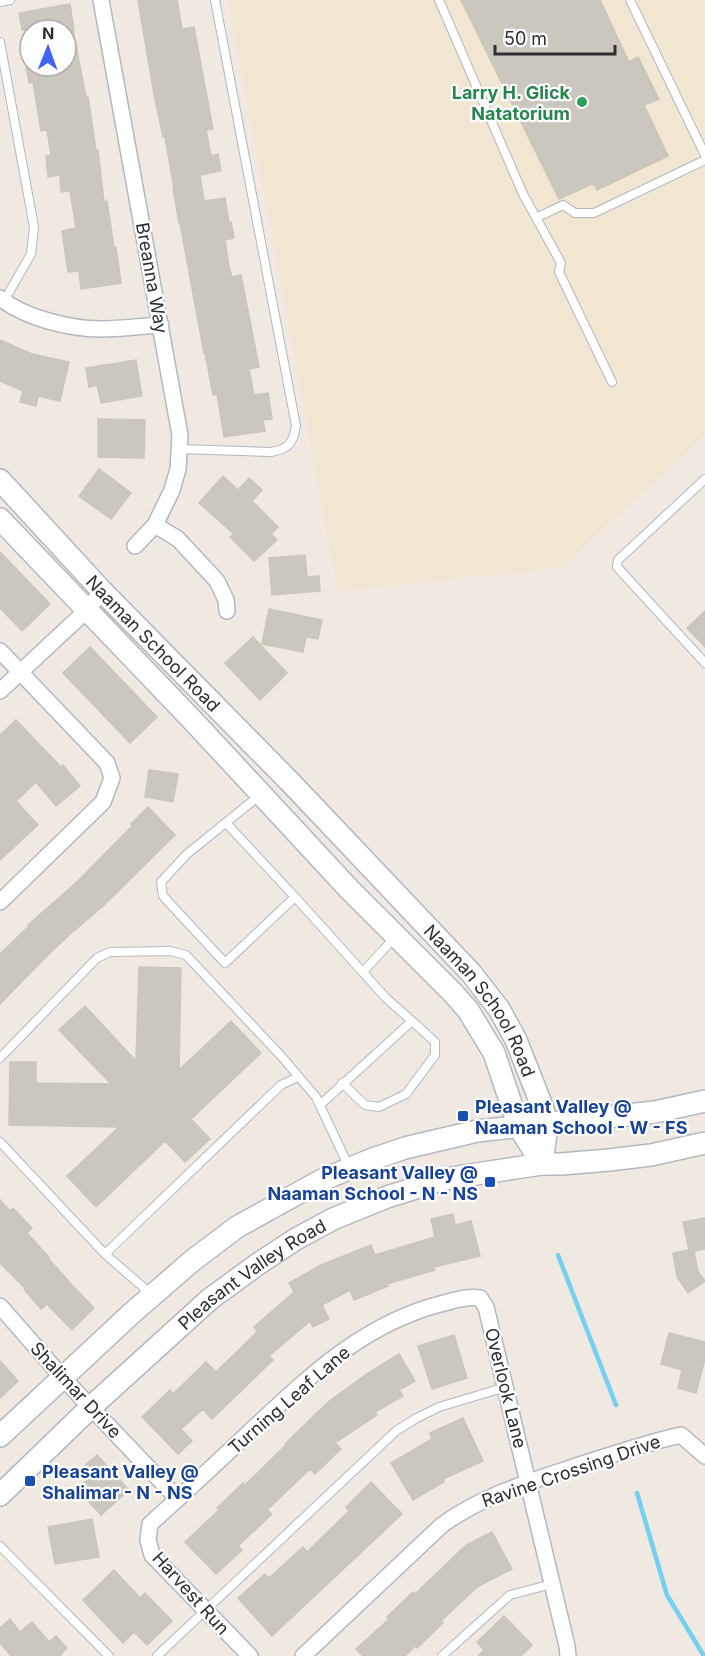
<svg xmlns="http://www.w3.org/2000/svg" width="705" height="1656" viewBox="0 0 705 1656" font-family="Inter,sans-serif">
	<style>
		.education { fill: #f0e6d1 }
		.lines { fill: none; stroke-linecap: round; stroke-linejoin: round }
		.stream { stroke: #75cff0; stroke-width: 4.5 }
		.building { fill: #cbc7bf; stroke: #cbc5ba; stroke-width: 1.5 }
		.lane-casing { stroke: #b4b7c1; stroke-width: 10 }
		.street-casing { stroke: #b4b7c1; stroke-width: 18 }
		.secondary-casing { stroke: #b4b7c1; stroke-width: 24 }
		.lane { stroke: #fff; stroke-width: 8 }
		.street { stroke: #fff; stroke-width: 15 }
		.secondary { stroke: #fff; stroke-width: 21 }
		.leisure-dot { fill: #2e9e5b; stroke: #fff; stroke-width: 2 }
		.transit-dot { fill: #1a4fb4; stroke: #fff; stroke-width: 2 }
		.labels { text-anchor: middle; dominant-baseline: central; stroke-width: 4.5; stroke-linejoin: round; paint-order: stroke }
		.leisure-label { font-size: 18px; font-weight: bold; fill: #27864d; stroke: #fff; text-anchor: end }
		.street-label { font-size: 18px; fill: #2e2e2e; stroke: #fff }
		.transit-label { font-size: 18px; font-weight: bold; fill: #164399; stroke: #fff; text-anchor: start }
	</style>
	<rect width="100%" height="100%" fill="#efe9e1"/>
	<!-- education -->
	<path class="education" d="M228 0H705V435L561 568 338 591Z"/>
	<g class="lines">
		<!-- stream -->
		<path class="stream" d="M558 1255 616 1405
			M637 1493 667 1595 704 1656"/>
	</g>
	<!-- building -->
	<path class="building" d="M138 0H177L182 29 194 27 213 129 206 130 211 156 218 154 221 171 200 175 204 201 225 198 229 223 231 222 234 238 225 240 229 267 232 277 241 275 259 367 249 369 254 395 268 393 272 419 263 420 265 431 224 437 217 394 213 395 205 352 204 353 180 223H179L173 188H174L165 137H163L154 94Z
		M461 0H600L629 62 638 57 659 99 644 105 668 156 597 190 594 183 559 199Z
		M70 4 74 30H73L86 97H88L96 150H98L104 202 107 201 114 247H116L121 283 81 289 79 271 68 272 62 231 76 228 70 191 61 192 60 175 48 177 46 156 51 155 47 130 41 131 33 82 29 83 26 66H66V30H22L19 13Z
		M0 340 32 354 69 362 60 401 38 396 36 406 20 402 23 391 0 381Z
		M136 360 142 396 101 403 97 385 89 387 86 368Z
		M98 419 145 420 144 458 98 457Z
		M99 469 131 493 111 519 79 496Z
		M223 476 238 490 249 478 262 490 252 501 278 527 271 534 277 540 254 561 230 537 234 534 199 503Z
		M0 552 50 604 22 631 0 608Z
		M305 555 307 577 319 576 320 591 272 595 269 558Z
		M269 609 322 620 318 639 306 637 303 652 262 644Z
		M705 611V647L687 628Z
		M253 637 287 673 260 700 225 663Z
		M90 647 157 717 130 743 63 673Z
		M16 720 61 767 63 765 80 786 56 806 36 782 16 801 38 825 0 860V735Z
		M149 770 178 774 173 802 145 797Z
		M148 807 175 835 103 906 69 935 46 957 0 1004V954L29 926 28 925 78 881 133 825 131 824Z
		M139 967 181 968 179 1070 231 1021 261 1053 191 1119 210 1139 185 1162 165 1141 96 1207 67 1176 119 1127 9 1125 10 1062H36V1083L111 1084 59 1030 85 1006 136 1061Z
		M0 1200 10 1211 13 1208 32 1228 27 1233 49 1257 48 1258 70 1283 94 1308 72 1330 47 1304 41 1309 24 1289 25 1288 0 1263Z
		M453 1214 455 1225 471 1221 480 1256 434 1267 435 1270 387 1284 388 1286 354 1300 350 1290 322 1305 329 1319 313 1327 310 1321 269 1356 273 1360 212 1419 203 1409 181 1429 192 1441 178 1454 142 1417 170 1390 173 1394 206 1362 216 1372 258 1331 254 1327 294 1292 289 1283 321 1265 371 1245 375 1255 435 1237 431 1219Z
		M705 1218V1249L694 1251 698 1272 705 1281 688 1293 677 1277 673 1253 689 1250 683 1222Z
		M669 1333 705 1342V1359L696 1393 678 1388 682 1370 661 1364Z
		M454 1335 467 1378 432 1389 418 1346Z
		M399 1354 415 1381 399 1390 403 1396 375 1412 377 1415 335 1443 341 1449 315 1474 310 1469 267 1510 272 1514 238 1546 242 1550 216 1574 185 1542 219 1510 217 1508 243 1483 245 1485 286 1445 285 1444 328 1402 368 1373Z
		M0 1361 18 1381 0 1398Z
		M463 1418 483 1461 443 1479 444 1482 413 1500 391 1463 432 1439 430 1433Z
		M97 1455 129 1490 101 1515 77 1489 90 1477 82 1468Z
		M371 1482 402 1514 272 1636 238 1598 265 1574 269 1578 303 1547 307 1552 349 1511 346 1507Z
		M92 1519 99 1557 55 1564 48 1527Z
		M492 1532 512 1569 477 1587 441 1621 443 1623 417 1648 415 1646 405 1656H363L356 1649 389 1619 387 1617 413 1592 415 1594 466 1545Z
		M114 1570 140 1598 145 1593 172 1621 147 1645 134 1632 123 1643 83 1600Z
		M504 1616 532 1645 521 1656H478L484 1650 477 1642Z
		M10 1619 20 1632 32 1622 49 1642 56 1636 67 1648 60 1655 62 1656H11L0 1643V1628Z"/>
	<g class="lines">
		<defs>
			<path id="lane" d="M439 0 523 194 561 263 559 272 612 382
				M630 0 705 155
				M0 2 10 0
				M0 42 34 227 31 254 4 301
				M536 218 563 205 575 213H594L705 160
				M180 449 271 452C288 449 293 444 296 426L215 0
				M705 479 618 560 617 567 705 663
				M260 795 187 854 161 882 163 896 225 963 295 897 386 998 412 1021 320 1105
				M226 823 295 897
				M363 972 395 937
				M0 1058 97 958 110 952 170 951 186 955 282 1057 316 1097 349 1167
				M342 1083 365 1105 379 1107 406 1094 435 1055V1042L412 1021
				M0 1142 105 1254 151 1294
				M105 1254 281 1085 298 1077
				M0 1546 109 1656
				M157 1656 396 1431 415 1419 439 1407 506 1387
				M442 1656 510 1595 552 1584"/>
			<path id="street" d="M101 0 180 435 178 469 172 490 155 525 135 546
				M0 298C25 318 70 329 101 329 121 329 141 326 161 325
				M155 525 178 539 217 581 226 600 227 611
				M0 651 107 763 112 778 103 802 0 902
				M0 691 87 610 102 591
				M0 1306 63 1378 178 1499
				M250 1656 152 1555 148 1540 150 1524C187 1491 222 1458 258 1424 314 1372 367 1322 444 1303 456 1300 467 1296 480 1298L486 1307 567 1646 568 1656
				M303 1656 442 1525C482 1496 529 1482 576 1466 611 1455 645 1443 681 1435L705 1456"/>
			<g id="secondary">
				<path id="s1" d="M0 480 102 591 292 784 471 973 499 1009 516 1040 542 1106 547 1124 542 1164"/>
				<path d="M0 519 197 725 349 889 453 993 468 1010 494 1053 519 1127 542 1164"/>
				<path d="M0 1436 132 1313 192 1261 237 1227 322 1180 370 1160 405 1148 477 1131 655 1112 705 1101"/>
				<path id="s2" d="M0 1495 91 1407 210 1299 258 1264 296 1239 333 1219 387 1197 441 1180 463 1176 542 1164H561L609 1160 651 1155 705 1143"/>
			</g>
		</defs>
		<!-- lane casing -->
		<use href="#lane" class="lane-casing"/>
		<!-- street casing -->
		<use href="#street" class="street-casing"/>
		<!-- secondary casing -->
		<use href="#secondary" class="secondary-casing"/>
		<!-- lane -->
		<use href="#lane" class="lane"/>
		<!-- street -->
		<use href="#street" class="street"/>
		<!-- secondary -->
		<use href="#secondary" class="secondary"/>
	</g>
	<!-- markers -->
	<circle class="leisure-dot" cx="582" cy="102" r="6"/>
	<g class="transit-dot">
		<rect x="457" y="1110" width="12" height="12" rx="3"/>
		<rect x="484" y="1176" width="12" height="12" rx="3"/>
		<rect x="24" y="1475" width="12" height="12" rx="3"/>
	</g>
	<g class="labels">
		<!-- leisure labels -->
		<g class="leisure-label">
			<text x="570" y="92">Larry H. Glick<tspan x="570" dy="21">Natatorium</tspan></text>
		</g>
		<!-- street labels -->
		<g class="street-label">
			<text transform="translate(152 278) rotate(80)">Breanna Way</text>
			<text stroke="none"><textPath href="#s1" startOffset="224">Naaman School Road</textPath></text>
			<text stroke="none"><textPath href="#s1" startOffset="710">Naaman School Road</textPath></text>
			<text stroke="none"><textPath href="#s2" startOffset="336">Pleasant Valley Road</textPath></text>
			<text transform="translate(506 1388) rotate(76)">Overlook Lane</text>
			<text transform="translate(76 1390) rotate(47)">Shalimar Drive</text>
			<text transform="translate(289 1400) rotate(-41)">Turning Leaf Lane</text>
			<text transform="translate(571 1471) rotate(-19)">Ravine Crossing Drive</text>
			<text transform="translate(191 1593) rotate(48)">Harvest Run</text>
		</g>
		<!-- transit labels -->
		<g class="transit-label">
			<text x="475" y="1106">Pleasant Valley @<tspan x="475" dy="21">Naaman School - W - FS</tspan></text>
			<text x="478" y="1172" text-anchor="end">Pleasant Valley @<tspan x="478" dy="21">Naaman School - N - NS</tspan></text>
			<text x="42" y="1471">Pleasant Valley @<tspan x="42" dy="21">Shalimar - N - NS</tspan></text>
		</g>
	</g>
	<!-- north arrow -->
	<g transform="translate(48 48) rotate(1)"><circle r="28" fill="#ffffff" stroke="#ababab" stroke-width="1.5"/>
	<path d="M0-4.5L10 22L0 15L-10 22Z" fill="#4264fb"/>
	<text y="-9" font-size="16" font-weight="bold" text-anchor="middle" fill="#2e2e2e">N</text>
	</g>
	<!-- scale -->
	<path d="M495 45v9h120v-9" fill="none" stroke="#2e2e2e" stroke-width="3"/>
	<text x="504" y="45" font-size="18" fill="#2e2e2e" stroke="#ffffff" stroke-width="4.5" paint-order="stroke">50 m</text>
</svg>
